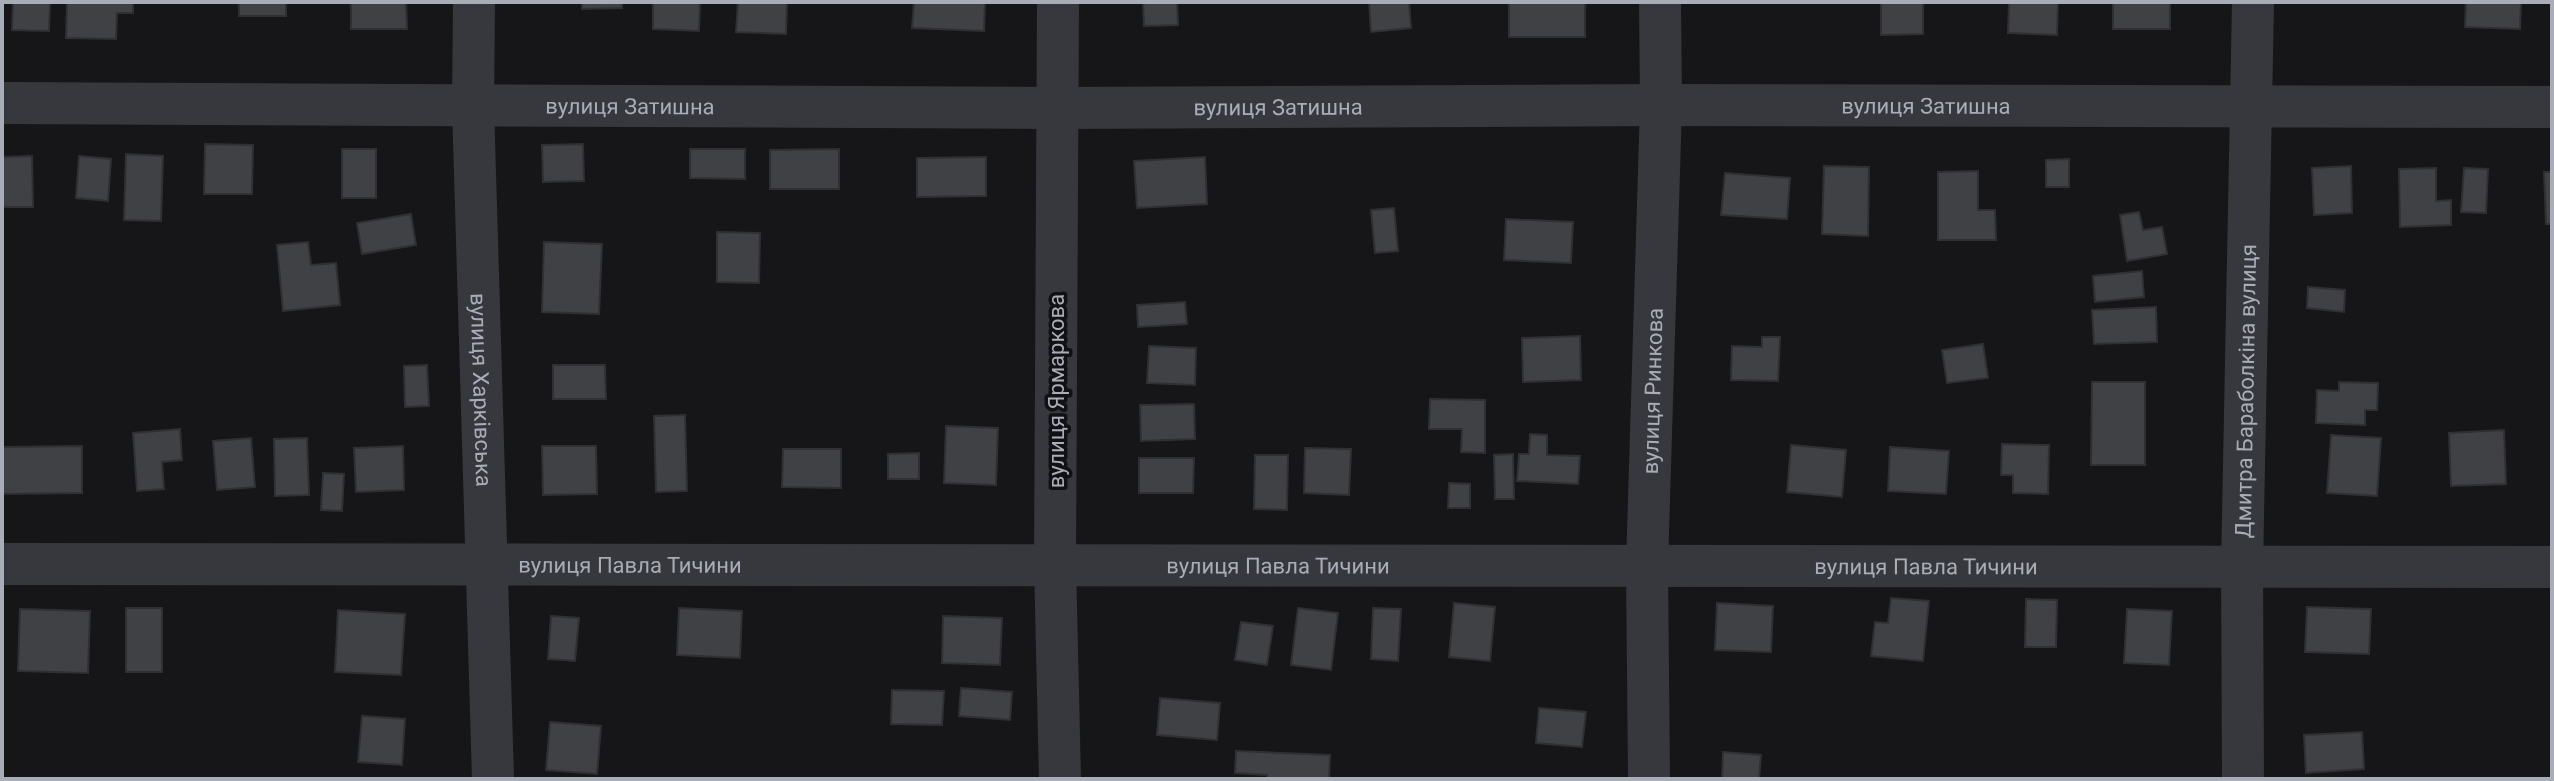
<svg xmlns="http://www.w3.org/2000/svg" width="2554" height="781" viewBox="0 0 2554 781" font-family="Roboto,sans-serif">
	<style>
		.building { fill: #404145; stroke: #303034; stroke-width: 2 }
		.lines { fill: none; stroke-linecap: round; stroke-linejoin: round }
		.minor { stroke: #37383d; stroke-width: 42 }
		.labels { text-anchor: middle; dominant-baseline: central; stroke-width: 7; stroke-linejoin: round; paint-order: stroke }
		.street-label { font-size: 22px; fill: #a8adb8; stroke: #111113 }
	</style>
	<rect width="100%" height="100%" fill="#161618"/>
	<!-- building -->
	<path class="building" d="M13 2H50L49 31 12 30Z
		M67 2H133V13H117L116 39 66 38Z
		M239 2H286V16H239Z
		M351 2H406L407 29H351Z
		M582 2H622V8L582 9Z
		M653 2H700L699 31 653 29Z
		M738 2H787L786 34 736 32Z
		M914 2H985L984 31 912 28Z
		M1143 2H1177L1178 25 1144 26Z
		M1369 2H1409L1411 28 1371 32Z
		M1509 2H1585V37H1509Z
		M1881 2H1923V34L1881 35Z
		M2009 2H2058L2057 35 2008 33Z
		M2113 2H2170V29H2113Z
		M2466 2H2521L2520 29 2465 27Z
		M205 144 253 145 252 194H204Z
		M583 144 584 181 543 182 542 145Z
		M342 149H376V198H342Z
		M690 149H745V179L690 178Z
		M839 149V189H770V150Z
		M126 154 163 156 161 221 124 220Z
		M32 156 33 207H2V157Z
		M79 156 111 159 108 201 76 198Z
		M986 157V196L917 197V158Z
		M1205 157 1207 204 1137 208 1134 161Z
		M2069 159V187H2046V160Z
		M1824 166 1869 167 1868 236 1822 234Z
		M2351 166 2352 213 2314 215 2312 168Z
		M2436 168V201L2451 200V225L2400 227 2399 169Z
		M2464 168 2488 169 2486 213 2461 212Z
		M1978 171V210H1995L1996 240H1938V172Z
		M2544 172H2552V224H2546Z
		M1725 173 1790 178 1787 219 1721 215Z
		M1394 208 1398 251 1375 253 1371 210Z
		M2139 212 2143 230 2162 227 2167 254 2127 261 2120 215Z
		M411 214 416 245 362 254 357 223Z
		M1506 219 1573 222 1571 263 1504 260Z
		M717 232 760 233 759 283 717 282Z
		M308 242 311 265 336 263 340 305 283 311 277 245Z
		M544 242 602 244 599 314 542 312Z
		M2142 271 2144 297 2095 302 2093 276Z
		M2308 287 2345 290 2344 312 2307 308Z
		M1185 302 1187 324 1138 327 1137 305Z
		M2156 307 2157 342 2094 344 2092 310Z
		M1580 336 1581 380 1523 382 1522 338Z
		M1762 337H1780L1778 381 1731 380 1732 346 1762 347Z
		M1983 344 1988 378 1947 383 1942 350Z
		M1149 346 1196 348 1195 385 1147 383Z
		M427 365 429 406 405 407 404 366Z
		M553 365H605L606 399H553Z
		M2092 382H2145V465H2091Z
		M2339 382 2378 383 2377 410H2365V425L2316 423 2317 390 2339 391Z
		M1430 399 1485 400V453L1461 452 1462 429H1429Z
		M1194 404 1195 439 1141 441 1140 405Z
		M685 415 687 491 656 492 654 416Z
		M946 426 998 428 996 485 944 483Z
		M180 429 182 460 162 462 164 489 137 491 133 433Z
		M2504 430 2506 484 2451 486 2449 433Z
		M1530 434 1547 435V455L1580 456 1578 484 1517 481 1519 454H1529Z
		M2331 435 2381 438 2377 496 2327 493Z
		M251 438 255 487 217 490 213 441Z
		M307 438 309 495 275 496 274 439Z
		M2002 444 2049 445 2048 494 2013 493V475H2001Z
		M1791 445 1846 450 1842 497 1787 492Z
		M82 446V493L2 494V447Z
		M403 446 404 490 356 492 354 448Z
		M542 446H596L597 494 543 495Z
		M1890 447 1949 451 1946 494 1888 491Z
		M1305 448 1351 449 1349 495 1304 493Z
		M783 449H841V488L782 487Z
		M919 453V479H888V454Z
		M1513 454 1514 499H1495L1494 455Z
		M1255 455H1288L1287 510 1254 509Z
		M1139 458H1194L1193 493H1139Z
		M323 473 344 474 342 511 321 510Z
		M1449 483 1470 484V508H1448Z
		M1891 598 1929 601 1923 661 1871 656 1875 622 1888 623Z
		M2026 599 2057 600 2056 647H2025Z
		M1454 603 1495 607 1490 661 1449 657Z
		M1717 603 1773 606 1771 652 1715 650Z
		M2307 607 2371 609 2369 654 2305 652Z
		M126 608H162V672H126Z
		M679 608 742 611 740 658 677 655Z
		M1298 608 1338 613 1331 670 1291 665Z
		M1373 608 1401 609 1398 661 1371 659Z
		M20 609 90 611 88 673 18 671Z
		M2127 609 2172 611 2169 665 2124 663Z
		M338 610 405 614 401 675 335 672Z
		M551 616 579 618 575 661 548 659Z
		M943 616 1002 618 1000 665 942 663Z
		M1241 622 1273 626 1267 665 1235 660Z
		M961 688 1012 692 1010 720 959 716Z
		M892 690 944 691 942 725 891 724Z
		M1160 698 1220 703 1217 740 1157 735Z
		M1539 708 1586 712 1582 747 1536 743Z
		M362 716 405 719 402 765 358 762Z
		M550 722 601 726 597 774 546 770Z
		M2362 732 2364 769 2306 773 2304 735Z
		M1236 751 1330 755 1329 779H1267V775L1235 773Z
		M1723 752 1761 755 1759 779H1722Z"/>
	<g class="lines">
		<!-- minor -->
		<g class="minor">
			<path id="s1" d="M474 2 473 106 493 779"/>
			<path d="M1058 2 1055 564 1060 779"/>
			<path id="s2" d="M2 103 1056 108 1661 105 2552 107"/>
			<path id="s3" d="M2 564 2552 567"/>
			<path id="s4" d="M1649 779 1647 565 1661 105 1660 2"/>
			<path id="s5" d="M2243 779 2242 568 2253 2"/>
		</g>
	</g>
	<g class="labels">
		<!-- street labels -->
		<g class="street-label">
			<text stroke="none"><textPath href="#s2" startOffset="1924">вулиця Затишна</textPath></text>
			<text stroke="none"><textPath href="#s2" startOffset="628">вулиця Затишна</textPath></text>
			<text stroke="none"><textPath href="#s2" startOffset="1276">вулиця Затишна</textPath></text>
			<text stroke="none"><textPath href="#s1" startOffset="388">вулиця Харківська</textPath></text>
			<text stroke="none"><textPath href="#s4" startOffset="388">вулиця Ринкова</textPath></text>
			<text stroke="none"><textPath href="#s5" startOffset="388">Дмитра Бараболкіна вулиця</textPath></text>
			<text transform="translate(1056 391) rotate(-90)">вулиця Ярмаркова</text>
			<text stroke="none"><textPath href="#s3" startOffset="628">вулиця Павла Тичини</textPath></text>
			<text stroke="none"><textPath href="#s3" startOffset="1276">вулиця Павла Тичини</textPath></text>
			<text stroke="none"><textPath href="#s3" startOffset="1924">вулиця Павла Тичини</textPath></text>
		</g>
	</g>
	<!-- border -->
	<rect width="2554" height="781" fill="none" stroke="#a8adb8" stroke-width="8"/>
</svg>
